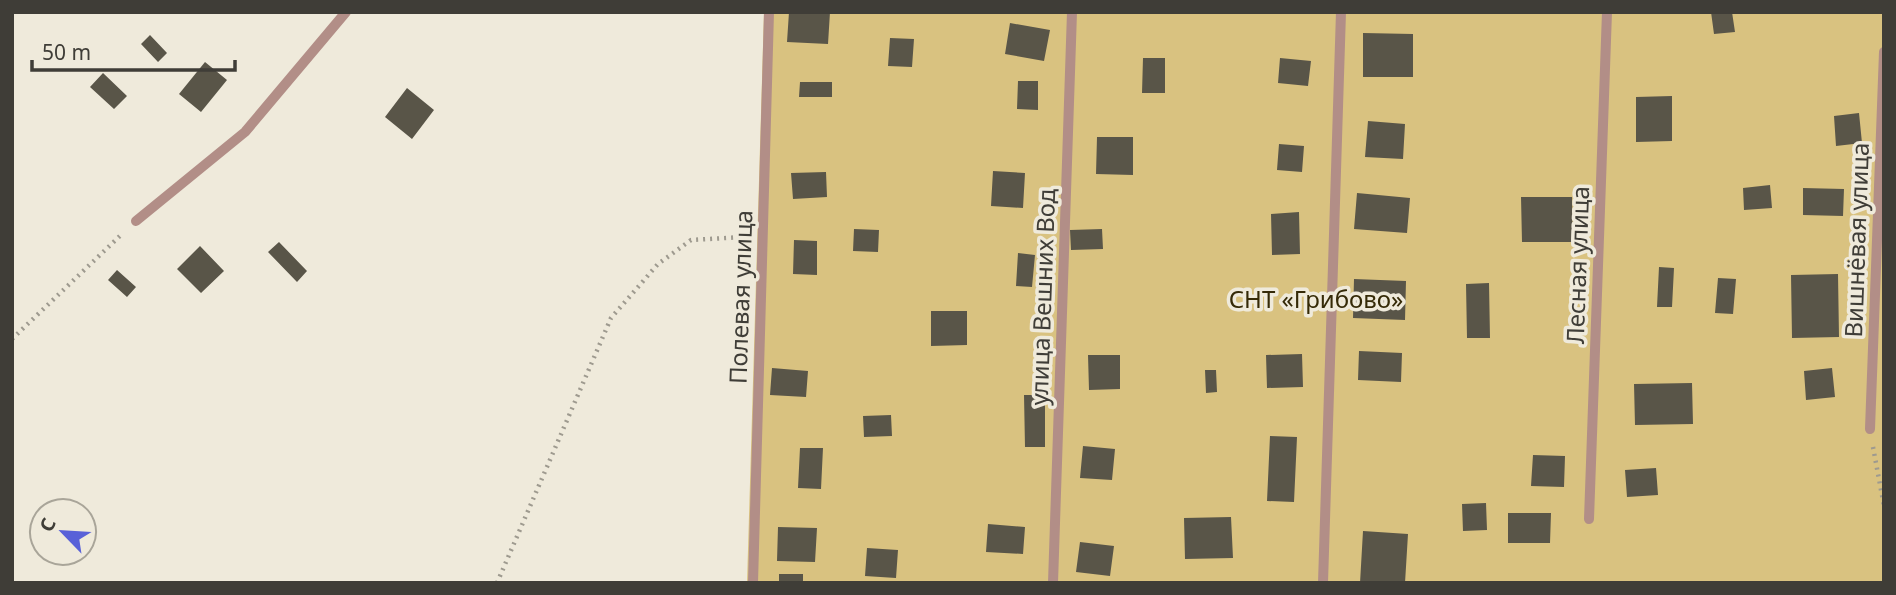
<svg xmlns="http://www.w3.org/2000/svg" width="1896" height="595" viewBox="0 0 1896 595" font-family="'Noto Sans',sans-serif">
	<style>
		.green { fill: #d9c280 }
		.building { fill: #595548 }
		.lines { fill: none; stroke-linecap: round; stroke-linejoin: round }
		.path { stroke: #9e9a8f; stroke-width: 4.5; stroke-dasharray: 2 5; stroke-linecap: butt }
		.lane { stroke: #b28e87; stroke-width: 10 }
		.labels { text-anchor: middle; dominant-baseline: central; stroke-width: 7; stroke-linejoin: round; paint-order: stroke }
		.street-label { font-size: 24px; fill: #3f3d37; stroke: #efeadb }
		.park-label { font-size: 24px; fill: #352a07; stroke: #efeadb }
	</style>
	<rect width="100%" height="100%" fill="#efeadb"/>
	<!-- green -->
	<path class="green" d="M764 12H1884V583H747Z"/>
	<!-- building -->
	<path class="building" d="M789 12H830L828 44 787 42Z
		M1711 12H1732L1735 32 1714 34Z
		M1010 23 1050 30 1044 61 1005 54Z
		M1363 33 1413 34V77H1363Z
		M150 35 167 53 158 62 141 44Z
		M890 38 914 39 912 67 888 66Z
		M1143 58H1165V93H1142Z
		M1280 58 1311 61 1308 86 1278 83Z
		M205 62 227 80 201 112 179 94Z
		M103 73 127 96 114 109 90 87Z
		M1018 81H1038V110L1017 109Z
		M800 82H832V97H799Z
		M407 88 434 110 412 139 385 117Z
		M1672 96V141L1636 142V97Z
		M1859 113 1862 143 1836 146 1834 116Z
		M1368 121 1405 124 1403 159 1365 157Z
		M1097 137H1133V175L1096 174Z
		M1279 144 1304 146 1302 172 1277 170Z
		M993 171 1025 173 1023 208 991 206Z
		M826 172 827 197 793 199 791 173Z
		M1770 185 1772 208 1744 210 1743 188Z
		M1803 188 1844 189 1843 216 1803 215Z
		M1357 193 1410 198 1407 233 1354 229Z
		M1521 197H1572L1573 242H1522Z
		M1299 212 1300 254 1272 255 1271 214Z
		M854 229 879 230 878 252 853 251Z
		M1102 229 1103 249 1071 250 1070 230Z
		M794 240 817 241V275L793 274Z
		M279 242 307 271 297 282 268 252Z
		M200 246 224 271 201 293 177 269Z
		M1018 253 1035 255 1032 287 1016 286Z
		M1659 267 1674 268 1672 307H1657Z
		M117 270 136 287 127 297 108 280Z
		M1838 274 1839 337 1792 338 1791 275Z
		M1718 278 1736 279 1733 314 1715 313Z
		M1354 279 1406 281 1405 320 1353 318Z
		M1489 283 1490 338H1467L1466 284Z
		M931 311H967V345L931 346Z
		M1359 351 1402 353 1401 382 1358 380Z
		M1302 354 1303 387 1267 388 1266 355Z
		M1088 355H1120V389L1089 390Z
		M772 368 808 371 806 397 770 395Z
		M1832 368 1835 397 1806 400 1804 371Z
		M1205 370H1216L1217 392 1206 393Z
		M1692 383 1693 424 1635 425 1634 384Z
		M1024 395H1045V447H1025Z
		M891 415 892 436 864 437 863 416Z
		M1270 436 1297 437 1294 502 1267 501Z
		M1083 446 1115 449 1112 480 1080 478Z
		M800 448H823L821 489 798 488Z
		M1533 455 1565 456 1564 487 1531 486Z
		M1656 468 1658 495 1627 497 1625 470Z
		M1486 503 1487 530 1463 531 1462 504Z
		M1508 513H1551L1550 543H1508Z
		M1231 517 1233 558 1185 559 1184 518Z
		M988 524 1025 527 1023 554 986 552Z
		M778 527 817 528 815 562 777 561Z
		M1363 531 1408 534 1405 583H1360Z
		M1080 542 1114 546 1110 576 1076 572Z
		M867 548 898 550 896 578 865 576Z
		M779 574H803V583H779Z"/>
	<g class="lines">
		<!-- path -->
		<path class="path" d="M12 339 123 233
			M1873 447 1884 506
			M497 583 611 318 658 264 691 240 744 237"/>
		<!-- lane -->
		<path class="lane" d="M136 221 245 132 346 12
			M1870 429 1884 52
			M1589 519 1607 12
			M753 583 769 12
			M1053 583 1072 12
			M1323 583 1341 12"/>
	</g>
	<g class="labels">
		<!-- street labels -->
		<g class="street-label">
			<text transform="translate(1856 240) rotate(-88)">Вишнёвая улица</text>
			<text transform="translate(1577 265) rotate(-88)">Лесная улица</text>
			<text transform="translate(740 297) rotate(-88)">Полевая улица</text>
			<text transform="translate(1042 297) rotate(-88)">улица Вешних Вод</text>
		</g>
		<!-- park labels -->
		<g class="park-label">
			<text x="1316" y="298">СНТ «Грибово»</text>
		</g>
	</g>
	<!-- border -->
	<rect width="1896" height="595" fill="none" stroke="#3f3d37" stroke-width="28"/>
	<!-- north arrow -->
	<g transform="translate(63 532) rotate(295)"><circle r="33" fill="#efeadb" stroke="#a9a599" stroke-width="2"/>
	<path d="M0-5L12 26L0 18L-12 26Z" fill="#5961d8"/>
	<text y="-10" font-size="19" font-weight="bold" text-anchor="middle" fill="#3f3d37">С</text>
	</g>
	<!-- scale -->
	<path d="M32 60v10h203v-10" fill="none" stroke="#3f3d37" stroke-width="3.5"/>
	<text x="42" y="60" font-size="21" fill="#3f3d37" stroke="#efeadb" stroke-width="5" paint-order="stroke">50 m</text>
</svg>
